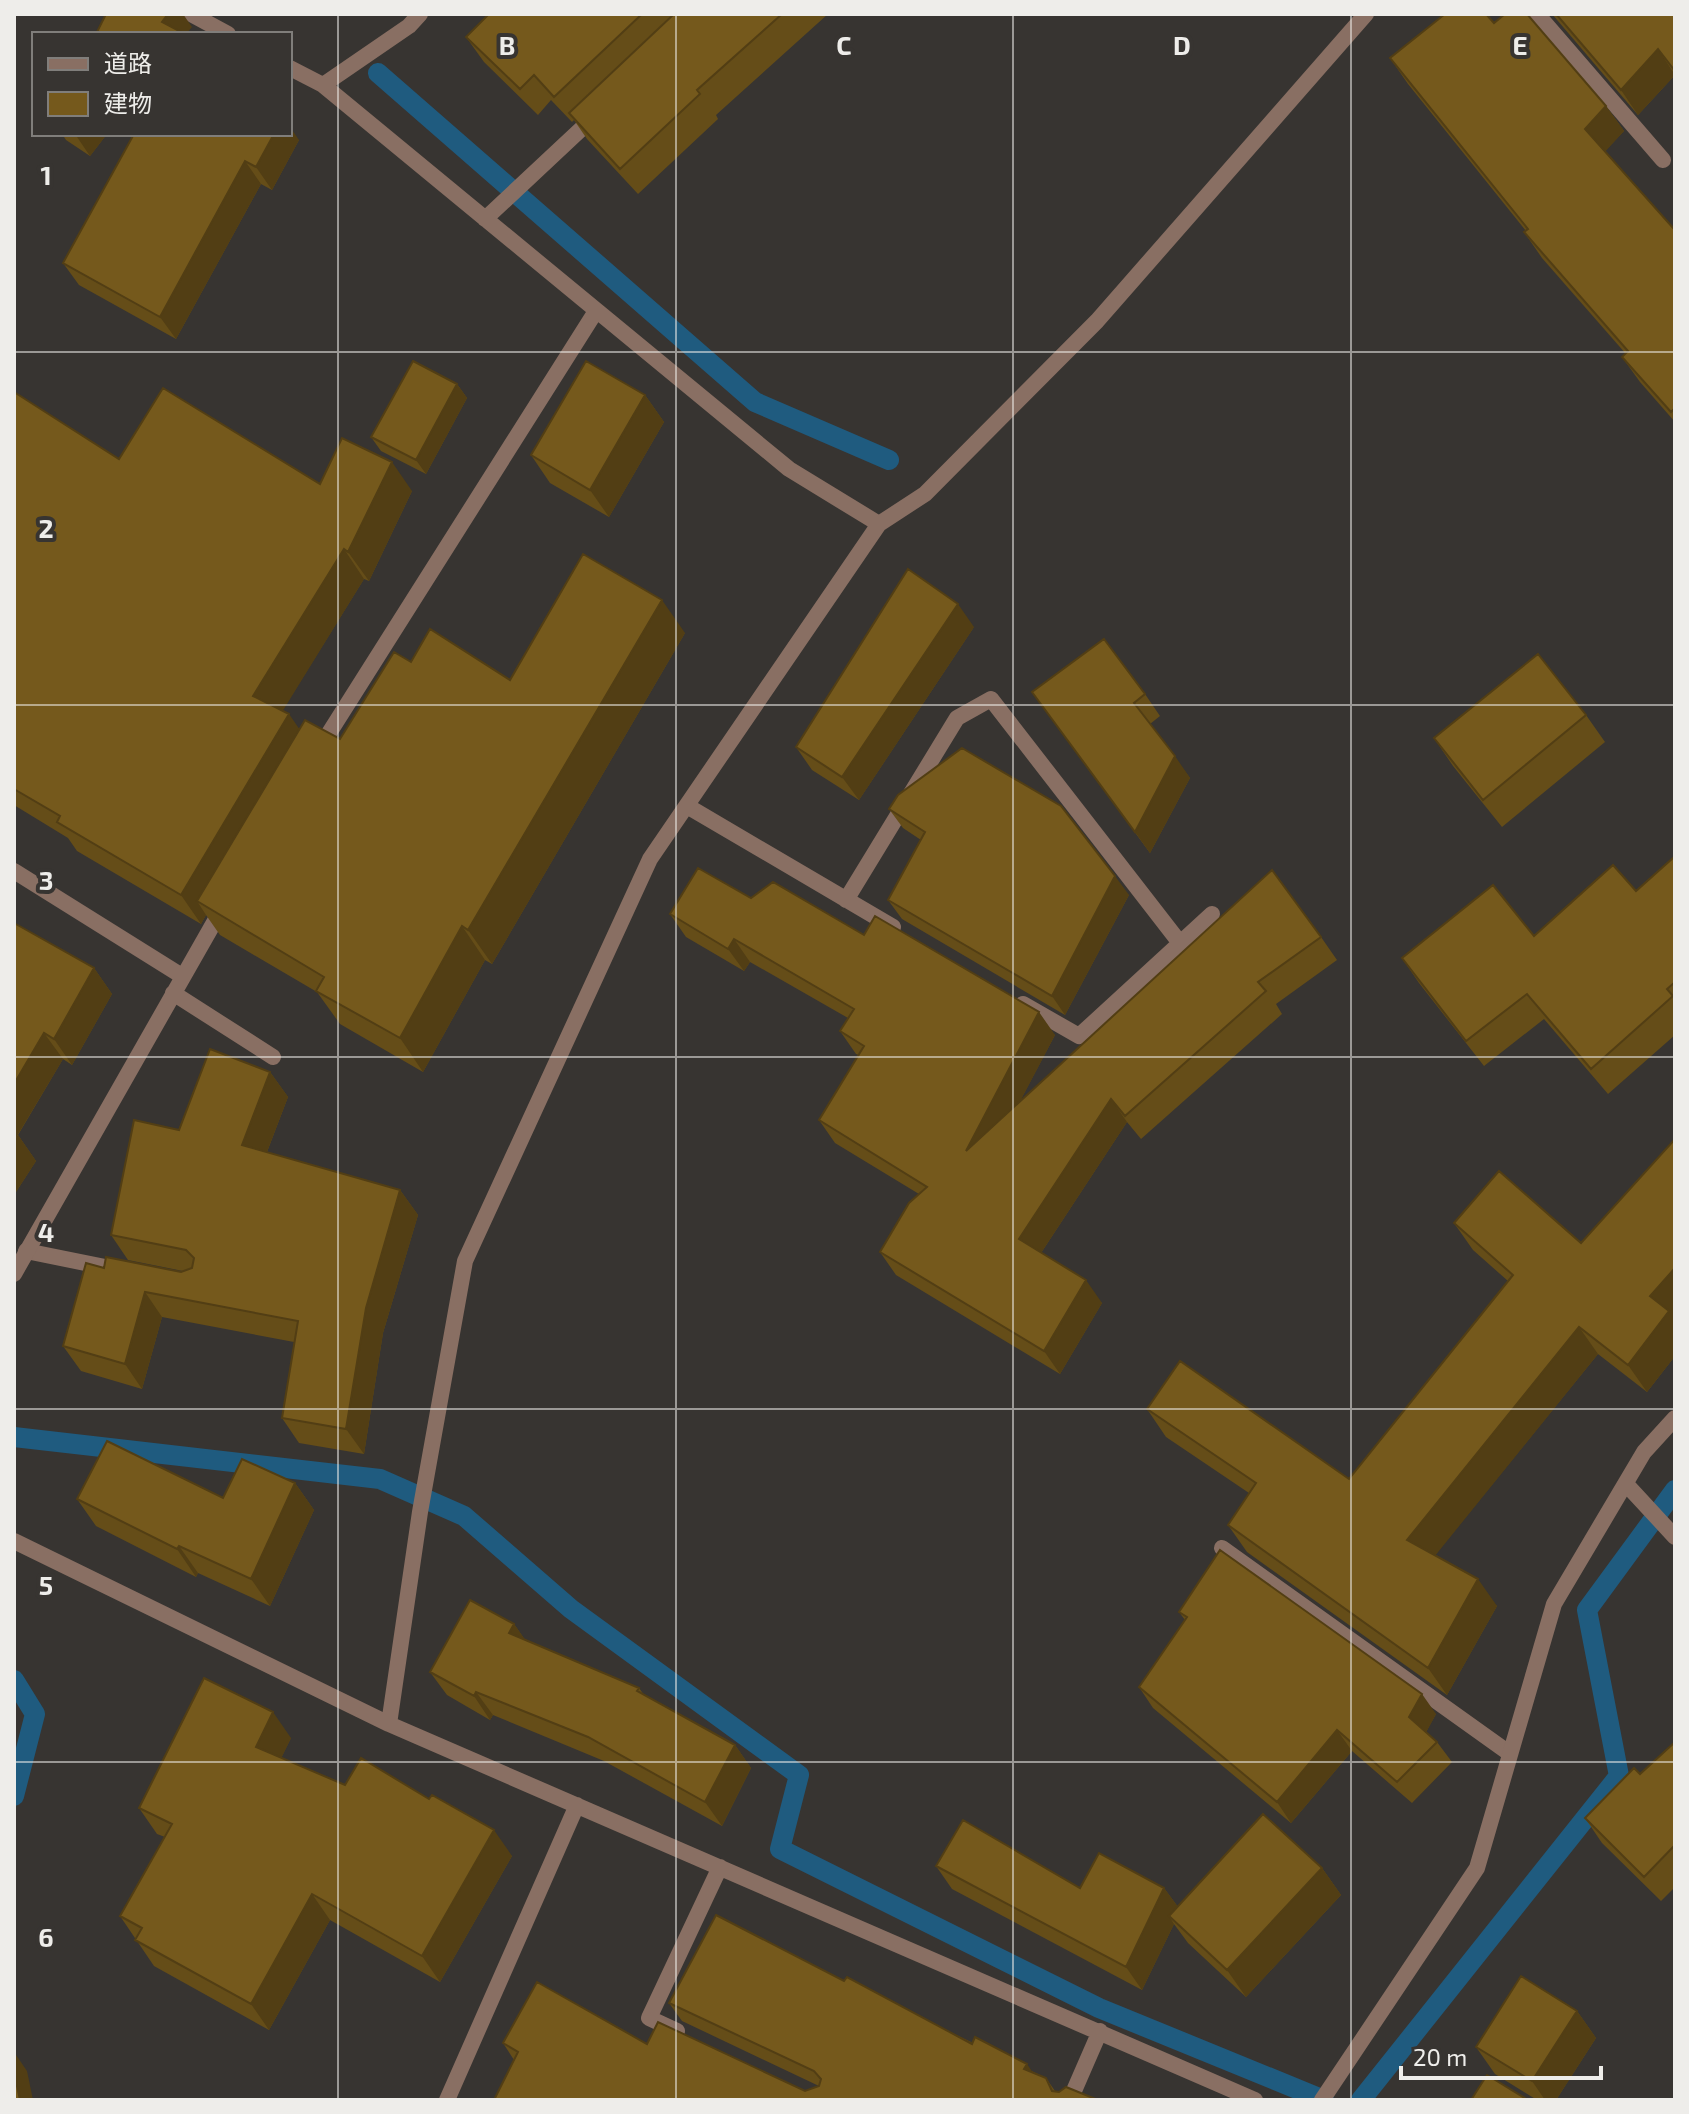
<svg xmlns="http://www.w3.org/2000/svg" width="1689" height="2114" viewBox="0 0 1689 2114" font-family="'Exo 2','Noto Sans JP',sans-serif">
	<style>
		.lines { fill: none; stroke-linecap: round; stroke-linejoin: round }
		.stream { stroke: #1f5b7f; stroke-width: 20 }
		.service { stroke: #896f63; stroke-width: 16 }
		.minor { stroke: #896f63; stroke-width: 16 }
		.wall { fill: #654d18 }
		.shaded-wall { fill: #523e14 }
		.building { fill: #75591c; stroke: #523e14; stroke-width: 2 }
		.grid { fill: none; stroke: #eeedea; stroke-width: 2; stroke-opacity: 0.55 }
		.grid-label { font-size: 26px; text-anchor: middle; font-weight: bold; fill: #eeedea; stroke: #373431; stroke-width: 8; stroke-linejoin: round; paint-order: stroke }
	</style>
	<rect width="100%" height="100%" fill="#373431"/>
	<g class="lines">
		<!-- stream -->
		<path class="stream" d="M378 73 755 402 889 460
			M14 1437 380 1479 464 1516 571 1609 799 1775 780 1849 1099 2008 1324 2100
			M14 1680 35 1714 14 1796
			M1361 2100 1619 1776 1587 1610 1675 1490"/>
		<!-- service -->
		<path class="service" d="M1537 14 1663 160
			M26 1251 125 1271
			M1222 1548 1509 1753"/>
		<!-- minor -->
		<path class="minor" d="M191 14 228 34
			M290 68 323 85 789 469 879 524
			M323 85 409 26 420 14
			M485 219 594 117
			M319 749 596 311
			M687 806 893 927
			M14 871 182 976
			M846 900 957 718 991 699 1180 943
			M173 993 273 1057
			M1023 1004 1079 1036 1212 914
			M14 1274 224 905
			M1626 1484 1675 1537
			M14 1541 389 1724 1255 2100
			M389 1724 420 1512 465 1261 650 859 879 524 925 494 1097 321 1366 14
			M677 2031 649 2018 720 1867
			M447 2100 577 1805
			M1070 2100 1100 2031
			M1322 2100 1477 1868 1554 1604 1644 1452 1675 1418"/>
	</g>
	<!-- wall -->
	<path class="wall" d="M489 14H828L716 115 718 119 638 194 587 139 574 120 572 122 551 100 538 115 484 62 466 37Z
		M1552 14H1675V75L1638 115Z
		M1494 23 1606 106 1624 131 1605 151 1674 229 1675 228V422L1640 382 1622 357 1626 354 1542 258 1524 232 1526 231 1408 84 1390 58Z
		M62 134H107L90 156 66 140Z
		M134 134 299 140 272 190 261 184 176 339 79 285 63 263Z
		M457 384 467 398 426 474 381 451 371 437Z
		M14 392 119 459 320 484 412 491 369 581 364 579 282 711 300 730 340 739 411 662 510 680 685 633 492 964 485 960 423 1072 340 1024 317 992 220 935 206 915 201 924 77 851 68 838 14 805Z
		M645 395 664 422 609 517 550 483 531 455Z
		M974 627 859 800 812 770 796 747Z
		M1032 692 1145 694 1160 716 1150 724 1190 778 1150 853Z
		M1586 715 1605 742 1502 827 1453 766 1434 738Z
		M889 809 1129 895 1065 1015 902 919 888 900 921 840 903 828Z
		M1675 859V1035L1608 1094 1544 1019 1484 1066 1419 983 1402 958 1534 936 1636 891Z
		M751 898 864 935 1055 1035 1020 1101 1321 937 1337 960 1276 1004 1282 1014 1141 1139 1127 1122 1041 1253 1102 1303 1060 1374 896 1275 880 1252 919 1194 835 1143 819 1120 859 1055 856 1054 840 1031 848 1018 750 962 744 971 686 937 670 914Z
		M14 923 94 968 112 994 72 1065 63 1059 18 1135 36 1161 14 1195Z
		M270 1072 288 1097 267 1152 400 1190 418 1215 383 1333 364 1454 299 1443 282 1418 294 1342 162 1317 142 1389 81 1371 63 1346 104 1268 183 1271 128 1260 111 1235 179 1130Z
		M1454 1223 1581 1243 1674 1318 1675 1356 1647 1392 1598 1354 1435 1555 1497 1606 1447 1695 1247 1552 1228 1525 1249 1493 1166 1437 1147 1409 1349 1479 1508 1281 1473 1250Z
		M295 1483 314 1510 270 1606 198 1573 196 1577 96 1526 77 1499 223 1498Z
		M1179 1612 1436 1714 1426 1732 1437 1742 1452 1762 1412 1803 1352 1751 1291 1823 1153 1708 1139 1687 1185 1620Z
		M514 1624 525 1640 639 1688 644 1695 735 1745 751 1768 722 1826 604 1761 493 1715 490 1720 447 1695 430 1672Z
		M291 1738 281 1758 512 1856 440 1982 330 1920 269 2030 154 1966 120 1916 165 1837 157 1834 139 1808Z
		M1675 1742V1887L1661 1901 1602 1843 1585 1818 1640 1774Z
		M936 1866 1080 1888H1164L1178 1907 1322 1868 1341 1895 1246 1997 1188 1943 1174 1924 1142 1990 952 1889Z
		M844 1981 1046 2078 1055 2091 1098 2100H494L514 2060 503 2043 647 2044 805 2091 819 2086 682 2021 669 2003Z
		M1577 2011 1596 2038 1556 2100H1537L1495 2074 1476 2047Z"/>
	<!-- shaded-wall -->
	<path class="shaded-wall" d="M168 14H183L192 27 186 34 162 22Z
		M1658 49 1675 75 1638 115 1621 90Z
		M1606 106 1624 131 1603 154 1585 129Z
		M290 127 299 140 272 190 256 167 274 134H290Z
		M75 134H107L90 156Z
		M245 161 261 184 176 339 160 317Z
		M457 384 467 398 426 474 416 460Z
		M645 395 664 422 609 517 590 490Z
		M392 462 412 491 369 581 348 552Z
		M344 549 364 579 274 725 253 696Z
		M662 600 685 633 492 964 468 930Z
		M958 604 974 627 859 800 842 777Z
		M289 714 309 743 197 901 206 915 201 924 181 895Z
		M1175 756 1190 778 1150 853 1135 832Z
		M1115 876 1129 895 1065 1015 1052 996Z
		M462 926 485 960 423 1072 400 1038Z
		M734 939 750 962 744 971 728 949Z
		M94 968 112 994 72 1065 54 1039Z
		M1039 1012 1055 1035 982 1174 966 1151Z
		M44 1033 63 1059 14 1141V1084Z
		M270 1072 288 1097 260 1170 242 1145Z
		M1111 1099 1127 1122 1035 1262 1019 1239Z
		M18 1135 36 1161 14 1195V1141Z
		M400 1190 418 1215 383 1333 364 1454 346 1429 366 1308Z
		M1675 1268V1316L1674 1318 1675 1356 1647 1392 1628 1365 1650 1296Z
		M1086 1280 1102 1303 1060 1374 1044 1351Z
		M145 1292 162 1317 142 1389 125 1364Z
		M1579 1327 1598 1354 1426 1567 1407 1540Z
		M295 1483 314 1510 270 1606 251 1579Z
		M179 1546 198 1573 196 1577 177 1549Z
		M1478 1579 1497 1606 1447 1695 1428 1668Z
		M514 1624 531 1648 509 1633Z
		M476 1692 493 1715 490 1720 474 1696Z
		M1422 1694 1436 1714 1423 1738 1409 1717Z
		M273 1712 291 1738 274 1773 256 1747Z
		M1337 1730 1352 1751 1291 1823 1277 1802Z
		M735 1745 751 1768 722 1826 705 1802Z
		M494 1830 512 1856 440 1982 422 1956Z
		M1322 1868 1341 1895 1246 1997 1227 1970Z
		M1164 1888 1181 1911 1169 1916 1174 1924 1142 1990 1126 1967Z
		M312 1894 330 1920 269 2030 251 2004Z
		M1577 2011 1596 2038 1556 2100H1545L1532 2081Z
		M14 2052 27 2071 33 2100H20L14 2072Z
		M1027 2064 1040 2083 1024 2069Z"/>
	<!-- building -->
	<path class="building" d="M106 14H168L162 22 185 34H96Z
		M489 14H642L554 97 534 75 520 89 466 37Z
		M674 14H782L697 90 700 94 620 169 569 113Z
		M1445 14H1486L1494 23 1505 14H1527L1606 106 1585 129 1674 229 1675 228V408L1671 412 1622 357 1628 351 1524 232 1528 229 1390 58Z
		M1556 14H1675V71L1658 49 1621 90Z
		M134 134H274L256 167 245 161 160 317 63 263Z
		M413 361 457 384 416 460 371 437Z
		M586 361 645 395 590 490 531 455Z
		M163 388 320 484 342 438 392 462 348 552 344 549 253 696 289 714 181 895 57 822 60 816 14 789V392L119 459Z
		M583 554 662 600 468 930 462 926 400 1038 316 991 324 977 197 901 305 720 340 739 394 652 411 662 430 629 510 680Z
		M908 569 958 604 842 777 796 747Z
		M1104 639 1145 694 1134 703 1175 756 1135 832 1032 692Z
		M1538 654 1586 715 1483 800 1434 738Z
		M962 748 1061 806 1115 876 1052 996 888 900 925 832 889 809 898 795Z
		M1673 858 1675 859V982L1667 989 1673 996 1591 1069 1527 994 1466 1041 1402 958 1493 885 1534 936 1613 865 1636 891Z
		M698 868 751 898 773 882 864 935 875 916 1039 1012 966 1151 1272 870 1321 937 1258 982 1266 991 1125 1116 1111 1099 1019 1239 1086 1280 1044 1351 880 1252 909 1203 927 1187 819 1120 864 1046 840 1031 854 1009 734 939 728 949 670 914Z
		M14 923 94 968 54 1039 44 1033 14 1084Z
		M210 1049 270 1072 242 1145 400 1190 366 1308 346 1429 282 1418 298 1321 145 1292 125 1364 63 1346 86 1263 104 1268 106 1257 181 1272 192 1268 194 1258 186 1250 111 1235 134 1120 179 1130Z
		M1675 1139V1268L1650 1296 1669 1311 1628 1365 1579 1327 1407 1540 1478 1579 1428 1668 1228 1525 1256 1483 1147 1409 1180 1361 1349 1479 1513 1275 1454 1223 1499 1171 1581 1243Z
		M107 1441 223 1498 242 1459 295 1483 251 1579 179 1546 177 1549 77 1499Z
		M1220 1550 1422 1694 1409 1717 1437 1742 1397 1782 1337 1730 1277 1802 1139 1687 1187 1617 1179 1612Z
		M470 1600 514 1624 509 1633 639 1688 637 1691 735 1745 705 1802 588 1737 476 1692 474 1696 430 1672Z
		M204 1678 273 1712 256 1747 345 1785 361 1758 429 1799 432 1795 494 1830 422 1956 312 1894 251 2004 135 1940 142 1928 120 1916 172 1824 139 1808Z
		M1675 1742V1845L1644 1877 1585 1818 1634 1768 1640 1774Z
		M1263 1814 1322 1868 1227 1970 1169 1916Z
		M963 1820 1080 1888 1099 1853 1164 1888 1126 1967 936 1866Z
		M716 1915 844 1981 847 1977 972 2044 975 2037 1027 2064 1024 2069 1046 2078 1052 2091 1059 2092 1066 2087 1098 2100H494L518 2052 503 2043 537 1982 647 2044 658 2022 805 2091 819 2086 821 2079 814 2071 669 2003Z
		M1521 1976 1577 2011 1532 2081 1476 2047Z
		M14 2072 20 2100H14Z
		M1487 2075 1528 2100H1471Z"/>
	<!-- grid -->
	<path class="grid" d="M338 14V2100M676 14V2100M1013 14V2100M1351 14V2100M14 352H1675M14 705H1675M14 1057H1675M14 1409H1675M14 1762H1675"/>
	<g class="grid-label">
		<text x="507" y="55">B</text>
		<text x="844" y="55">C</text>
		<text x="1182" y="55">D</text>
		<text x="1520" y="55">E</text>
		<text x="46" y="185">1</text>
		<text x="46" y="538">2</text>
		<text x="46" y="890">3</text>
		<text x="46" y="1242">4</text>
		<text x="46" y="1595">5</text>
		<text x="46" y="1947">6</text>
	</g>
	<!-- border -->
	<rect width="1689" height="2114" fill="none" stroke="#eeedea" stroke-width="32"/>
	<!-- legend -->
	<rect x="32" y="32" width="260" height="104" fill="#373431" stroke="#807e7b" stroke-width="2"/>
	<rect x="48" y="58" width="40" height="12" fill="#896f63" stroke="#807e7b" stroke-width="2"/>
	<text x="104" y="72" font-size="24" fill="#eeedea">道路</text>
	<rect x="48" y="92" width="40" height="24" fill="#75591c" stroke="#807e7b" stroke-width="2"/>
	<text x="104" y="112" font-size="24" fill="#eeedea">建物</text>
	<!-- scale -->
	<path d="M1401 2066v12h200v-12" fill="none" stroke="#eeedea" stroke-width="4"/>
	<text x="1413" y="2066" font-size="24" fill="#eeedea" stroke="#373431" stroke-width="6" paint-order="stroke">20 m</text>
</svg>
